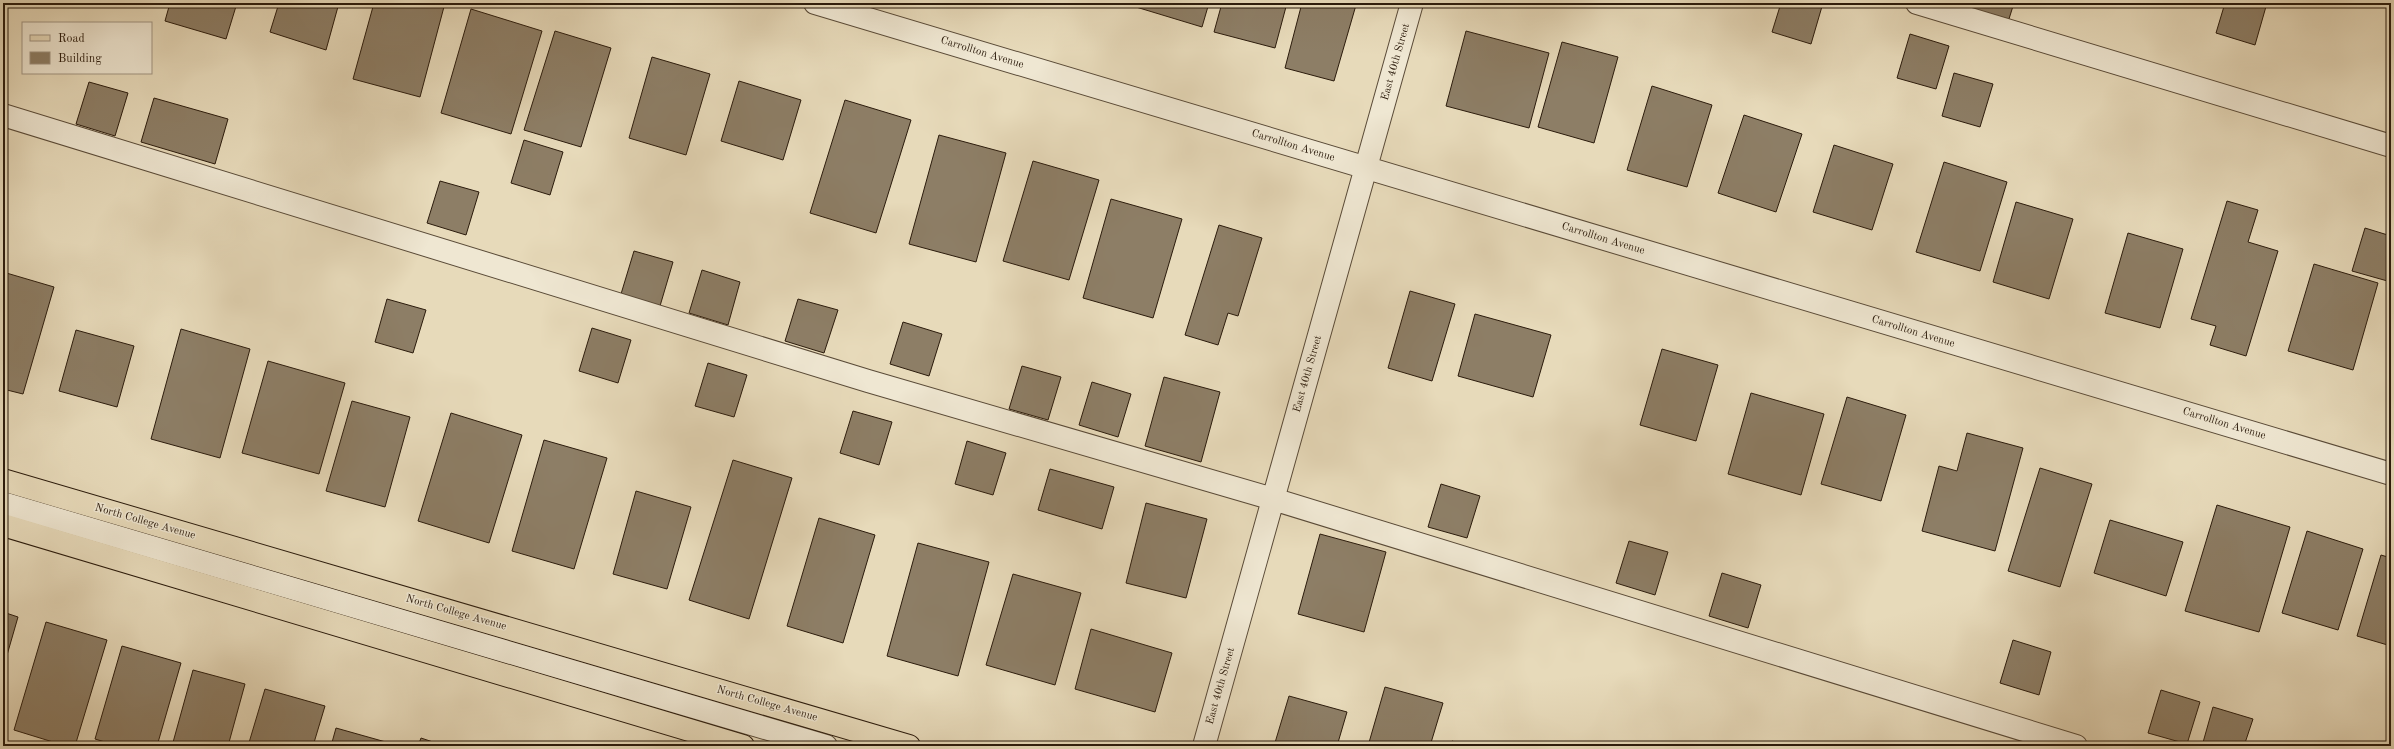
<svg xmlns="http://www.w3.org/2000/svg" width="2394" height="749" viewBox="0 0 2394 749" font-family="'Old Standard TT',serif">
	<style>
		.building { fill: #8d7e66; stroke: #2b1b0c }
		.lines { fill: none; stroke-linecap: round; stroke-linejoin: round }
		.minor-casing { stroke: #5a4b38; stroke-width: 24 }
		.major-casing { stroke: #2b1b0c; stroke-width: 24 }
		.minor { stroke: #efe7d2; stroke-width: 22 }
		.major { stroke: #e7daba; stroke-width: 22 }
		.labels { text-anchor: middle; dominant-baseline: central; stroke-width: 3; stroke-linejoin: round; paint-order: stroke }
		.street-label { font-size: 11px; fill: #2b1b0c; stroke: #efe7d2 }
	</style>
	<rect width="100%" height="100%" fill="#e7daba"/>
	<filter id="stains"><feTurbulence type="fractalNoise" baseFrequency=".005" numOctaves="4"/><feColorMatrix values="0 0 0 0 .2 0 0 0 0 .09 0 0 0 0 .02 0 0 0 .5 -.17"/></filter>
	<radialGradient id="worn" r=".72"><stop offset=".6" stop-color="#630" stop-opacity="0"/><stop offset="1" stop-color="#630" stop-opacity=".3"/></radialGradient>
	<!-- building -->
	<path class="building" d="M170 3H237L226 39 165 21Z
		M279 3H339L326 50 270 32Z
		M374 3H445L420 97 353 79Z
		M1137 3H1209L1202 27 1136 7Z
		M1222 3H1287L1275 48 1214 32Z
		M1302 3H1347L1356 5 1334 81 1285 68Z
		M1781 3H1823L1811 44 1772 32Z
		M1972 3H2014L2008 22 1969 11Z
		M2225 3H2267L2255 45 2216 33Z
		M471 9 542 31 511 134 441 113Z
		M555 31 611 48 581 147 524 130Z
		M1466 31 1549 53 1529 128 1446 106Z
		M1910 34 1949 46 1936 89 1897 78Z
		M1562 42 1618 57 1594 143 1538 127Z
		M652 57 710 74 686 155 629 138Z
		M1954 73 1993 84 1980 127 1942 116Z
		M739 81 801 100 783 160 721 141Z
		M89 82 128 93 115 136 76 124Z
		M1652 86 1712 105 1687 187 1627 170Z
		M154 98 228 119 215 164 141 142Z
		M845 100 911 120 876 233 810 213Z
		M1744 115 1802 134 1776 212 1718 193Z
		M939 135 1006 153 976 262 909 244Z
		M524 140 563 152 550 195 511 183Z
		M1834 145 1893 164 1872 230 1813 212Z
		M1033 161 1099 180 1069 280 1003 261Z
		M1944 162 2007 182 1980 271 1916 252Z
		M440 181 479 192 466 235 427 223Z
		M1111 199 1182 219 1153 318 1083 298Z
		M2227 201 2258 210 2248 242 2278 251 2246 356 2210 345 2216 326 2191 319Z
		M2016 202 2073 219 2049 299 1993 282Z
		M1219 225 1262 238 1238 316 1228 313 1218 345 1185 335Z
		M2365 228 2391 236V282L2352 271Z
		M2128 233 2183 249 2160 328 2105 313Z
		M634 251 673 262 660 306 621 294Z
		M2314 264 2378 283 2353 370 2288 351Z
		M702 270 740 282 728 325 689 313Z
		M3 272 54 287 23 394 3 389Z
		M1410 291 1455 304 1432 381 1388 368Z
		M387 299 426 310 413 353 375 342Z
		M798 299 838 310 824 353 785 341Z
		M1475 314 1551 335 1533 397 1458 376Z
		M903 322 942 334 929 376 890 364Z
		M592 328 631 340 618 383 579 371Z
		M181 329 250 349 220 458 151 439Z
		M76 330 134 346 117 407 59 391Z
		M1662 349 1718 365 1696 441 1640 425Z
		M268 361 345 383 319 474 242 453Z
		M708 363 747 375 734 417 695 406Z
		M1022 366 1061 377 1048 420 1009 409Z
		M1164 377 1220 392 1201 462 1145 446Z
		M1092 382 1131 394 1118 437 1079 425Z
		M1751 393 1824 414 1801 495 1728 474Z
		M1847 397 1906 415 1881 501 1821 484Z
		M352 401 410 417 385 507 326 491Z
		M853 411 892 422 879 465 840 453Z
		M451 413 522 435 489 543 418 521Z
		M1967 433 2023 448 1995 551 1922 531 1939 466 1957 471Z
		M544 440 607 458 574 569 512 551Z
		M967 441 1006 453 993 495 955 484Z
		M733 460 792 478 749 619 689 600Z
		M2040 468 2092 484 2060 587 2008 571Z
		M1050 469 1114 487 1102 529 1038 510Z
		M1441 484 1480 496 1467 538 1428 527Z
		M636 491 691 507 667 589 613 574Z
		M1146 503 1207 519 1186 598 1126 583Z
		M2217 505 2290 527 2259 632 2185 611Z
		M819 518 875 535 843 643 787 626Z
		M2110 520 2183 542 2166 596 2094 573Z
		M2307 531 2363 549 2338 630 2282 613Z
		M1320 534 1386 552 1364 632 1298 614Z
		M1629 541 1668 552 1655 595 1616 583Z
		M918 543 989 562 958 676 887 656Z
		M2381 555 2391 558V646L2357 636Z
		M1722 573 1761 585 1748 628 1709 616Z
		M1013 574 1081 593 1055 685 986 665Z
		M3 612 18 617 3 669Z
		M46 622 107 640 75 746H66L14 730Z
		M1091 629 1172 653 1155 712 1075 689Z
		M2013 640 2051 652 2039 695 2000 683Z
		M122 646 181 663 157 746H118L95 739Z
		M193 670 245 684 228 746H172Z
		M1385 687 1443 703 1430 746H1368Z
		M265 689 325 706 313 746H248Z
		M2161 690 2200 702 2187 744 2148 733Z
		M1289 696 1347 712 1337 746H1274Z
		M2213 707 2253 719 2244 746H2202Z
		M336 728 400 746H331Z
		M421 738 445 746H418Z
		M1452 741 1468 746H1451Z"/>
	<g class="lines">
		<defs>
			<path id="minor" d="M815 3 2391 474
				M1917 3 2391 146
				M3 115 868 381 1273 499 2076 746
				M3 503 826 746
				M1204 746 1412 3"/>
			<path id="major" d="M3 480 909 746
				M3 525 743 746"/>
		</defs>
		<!-- minor casing -->
		<use href="#minor" class="minor-casing"/>
		<!-- major casing -->
		<use href="#major" class="major-casing"/>
		<!-- minor -->
		<use href="#minor" class="minor"/>
		<!-- major -->
		<use href="#major" class="major"/>
	</g>
	<g class="labels">
		<!-- street labels -->
		<g class="street-label">
			<text transform="translate(982 53) rotate(17)">Carrollton Avenue</text>
			<text transform="translate(1396 62) rotate(-74)">East 40th Street</text>
			<text transform="translate(1293 146) rotate(17)">Carrollton Avenue</text>
			<text transform="translate(1603 239) rotate(17)">Carrollton Avenue</text>
			<text transform="translate(1913 332) rotate(17)">Carrollton Avenue</text>
			<text transform="translate(1308 374) rotate(-74)">East 40th Street</text>
			<text transform="translate(2224 424) rotate(17)">Carrollton Avenue</text>
			<text transform="translate(145 522) rotate(16)">North College Avenue</text>
			<text transform="translate(456 613) rotate(16)">North College Avenue</text>
			<text transform="translate(1221 686) rotate(-74)">East 40th Street</text>
			<text transform="translate(767 704) rotate(16)">North College Avenue</text>
		</g>
	</g>
	<!-- margin -->
	<rect width="2394" height="749" fill="none" stroke="#e7daba" stroke-width="16"/>
	<rect x="4" y="4" width="2386" height="741" fill="none" stroke="#2b1b0c" stroke-width="2"/>
	<rect x="8" y="8" width="2378" height="733" fill="none" stroke="#2b1b0c"/>
	<!-- legend -->
	<rect x="22" y="22" width="130" height="52" fill="#efe7d2" stroke="#a19583"/>
	<rect x="30" y="35" width="20" height="6" fill="#e7daba" stroke="#a19583"/>
	<text x="58" y="42" font-size="12" fill="#2b1b0c">Road</text>
	<rect x="30" y="52" width="20" height="12" fill="#8d7e66" stroke="#a19583"/>
	<text x="58" y="62" font-size="12" fill="#2b1b0c">Building</text>
	<rect width="100%" height="100%" filter="url(#stains)"/>
	<rect width="100%" height="100%" fill="url(#worn)"/>
</svg>
